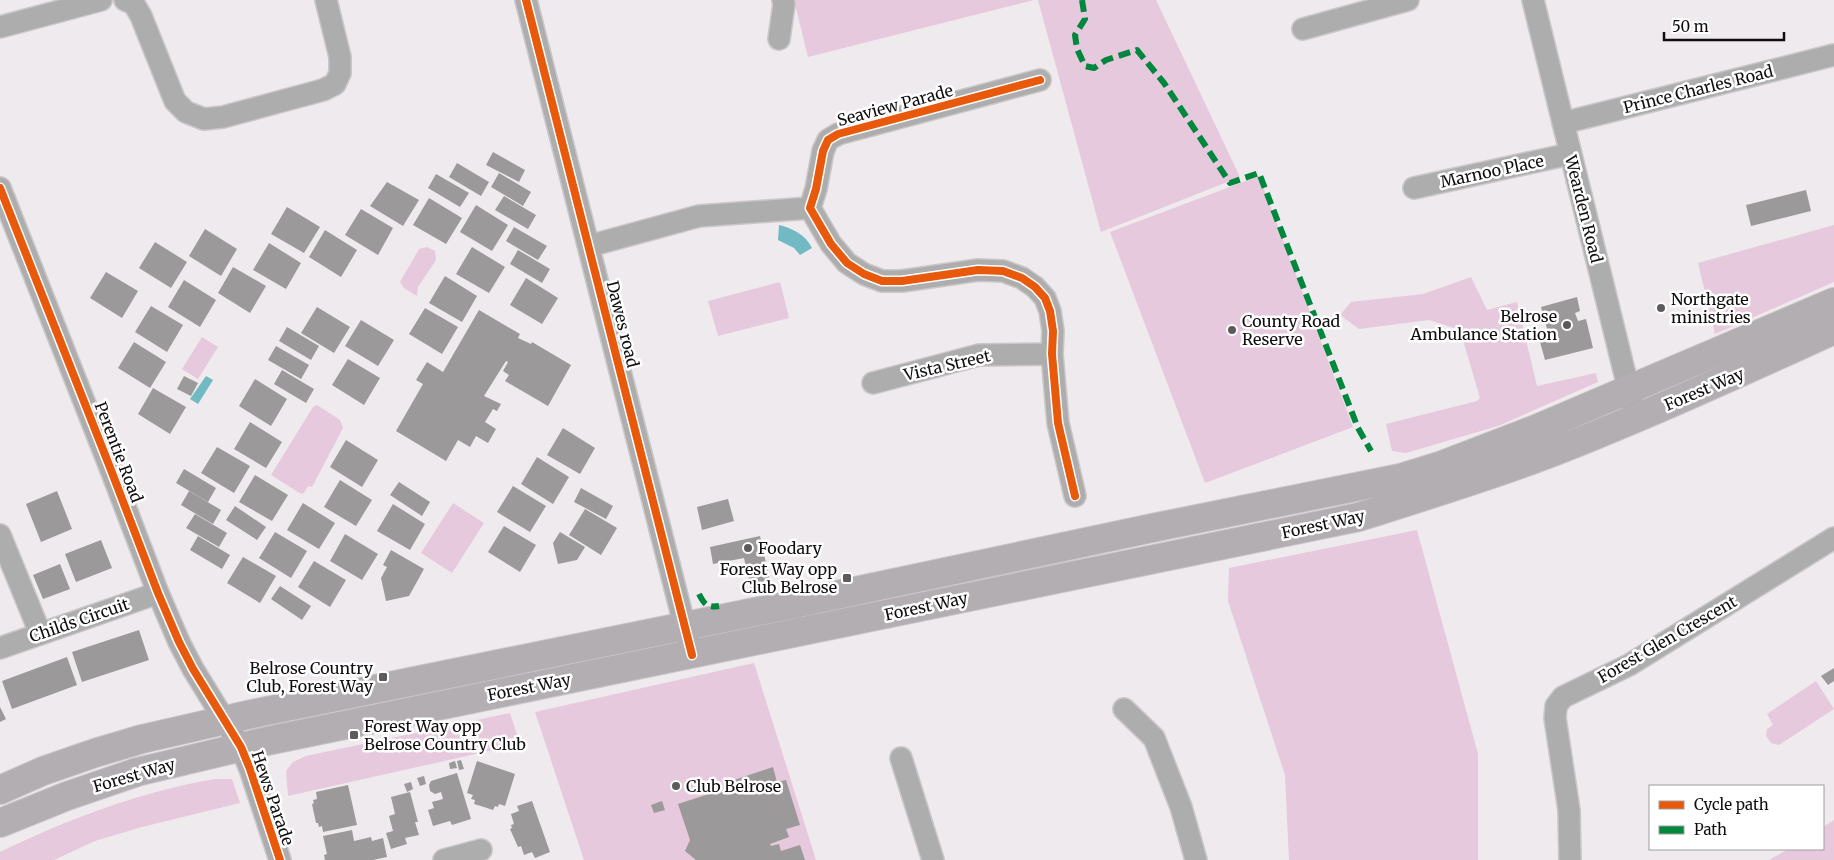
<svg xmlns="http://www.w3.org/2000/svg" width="1834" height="860" viewBox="0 0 1834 860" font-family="Merriweather,serif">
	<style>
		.green { fill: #e6c9dc }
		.water { fill: #71bac4 }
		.building { fill: #9c999a }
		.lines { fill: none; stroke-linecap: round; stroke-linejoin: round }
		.minor-casing { stroke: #cac7c9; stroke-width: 24 }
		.major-casing { stroke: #cac7c9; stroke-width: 30 }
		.minor { stroke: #aeadae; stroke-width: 21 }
		.major { stroke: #b3aeb1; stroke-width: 28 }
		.quiet { stroke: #00873e; stroke-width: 6; stroke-dasharray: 12 6; stroke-linecap: butt }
		.cycleway-casing { stroke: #fff; stroke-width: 11 }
		.cycleway { stroke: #e8590c; stroke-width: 8 }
		.poi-dot { fill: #5d5a5c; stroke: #fff; stroke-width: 2 }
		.labels { text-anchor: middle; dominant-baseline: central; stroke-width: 5; stroke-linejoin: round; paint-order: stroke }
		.street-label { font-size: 16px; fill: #0f0d0e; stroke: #fff }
		.poi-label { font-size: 16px; fill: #0f0d0e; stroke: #fff; text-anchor: start }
	</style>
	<rect width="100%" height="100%" fill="#efeaed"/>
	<!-- green -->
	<path class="green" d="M794 0H1034L808 57Z
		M1038 0H1156L1240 177 1101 232Z
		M1259 176 1353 427 1205 483 1110 232Z
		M1834 225V282L1715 334 1698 263Z
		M427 247 435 251 436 260 418 287 417 296 404 288 400 282 419 249Z
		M1471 277 1487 310 1517 302 1537 386 1596 373 1598 382 1498 426 1406 453 1392 451 1386 424 1477 401 1480 398 1460 330 1429 320 1359 329 1340 315 1351 302 1423 294Z
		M780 282 789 318 718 336 708 301Z
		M202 337 218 347 198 379 182 369Z
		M317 405 340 420 343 428 312 487 308 486 304 493 301 494 271 475 313 407Z
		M453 503 484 523 452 573 421 553Z
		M1417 530 1478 754V860H1289L1285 775 1228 601 1229 568Z
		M754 663 816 860H584L535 712Z
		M1816 681 1834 709 1779 745 1771 743 1766 736 1767 729 1773 725 1767 714Z
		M510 713 520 744 288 796 286 771 293 762 306 756Z
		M215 779H232L240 803 142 827 95 841 54 860H0V852C66 820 142 791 215 779Z
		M1834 820V860H1769L1788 849H1823V827Z"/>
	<!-- water -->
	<path class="water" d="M779 225C792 228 806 235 812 248L800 255 794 248 778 240Z
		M206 376 213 380 198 404 190 399Z"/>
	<!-- building -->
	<path class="building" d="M493 152 525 170 519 182 486 165Z
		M457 163 489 182 481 196 449 177Z
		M499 173 531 192 523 206 491 187Z
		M436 174 469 193 460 207 428 188Z
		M387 182 419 200 403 226 370 206Z
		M1806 190 1811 211 1751 226 1746 205Z
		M504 196 536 215 528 229 495 210Z
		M429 198 462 218 446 244 413 225Z
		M476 205 508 225 492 251 460 232Z
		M287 207 320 227 304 253 271 234Z
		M361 209 393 228 378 255 345 235Z
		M514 227 547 246 538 260 506 241Z
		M205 229 237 249 221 276 189 256Z
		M325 230 357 250 341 277 309 257Z
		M155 242 187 262 171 288 139 268Z
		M269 243 301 263 286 289 253 270Z
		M472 247 505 267 489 293 456 274Z
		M518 250 550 269 542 283 510 264Z
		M233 267 266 286 250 313 218 293Z
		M106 272 138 291 122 318 90 298Z
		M445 276 477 296 462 322 429 303Z
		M526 278 558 298 542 324 510 305Z
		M184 280 216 300 200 327 168 307Z
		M1577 297 1580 311 1575 313 1578 321 1586 319 1593 348 1545 360 1537 331 1547 329 1541 307Z
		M151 306 183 325 167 352 135 332Z
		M317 307 350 327 334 353 301 333Z
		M425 308 458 327 442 354 409 334Z
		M479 310 520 334 518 338 531 344 532 342 571 365 548 406 505 381 509 375 503 371 508 362 506 361 484 396 501 404 497 411 493 409 485 422 496 429 488 443 476 436 470 447 458 440 446 461 396 431 423 384 416 380 427 362 443 372Z
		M361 320 394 340 378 366 345 346Z
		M287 327 319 346 311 360 279 341Z
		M134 342 166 362 150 388 118 368Z
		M276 346 309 365 301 379 268 360Z
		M348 359 380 378 364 405 332 385Z
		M282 370 314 389 306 403 274 384Z
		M184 376 198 383 191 396 177 389Z
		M255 379 287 399 271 426 239 406Z
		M153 388 186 407 170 434 138 414Z
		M250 422 282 442 266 468 234 449Z
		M563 428 595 448 580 474 547 455Z
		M346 440 378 460 362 487 330 467Z
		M217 447 250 466 234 493 201 473Z
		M537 457 569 477 553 504 521 484Z
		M184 469 216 488 208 502 176 483Z
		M255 475 288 495 272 521 239 502Z
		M340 480 372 500 356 526 324 507Z
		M399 482 430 502 422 516 390 495Z
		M513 486 546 506 530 532 497 512Z
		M581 488 613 506 606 519 574 502Z
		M57 491 72 529 41 542 26 504Z
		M189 491 221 510 213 524 181 505Z
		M728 499 734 521 702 530 697 507Z
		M303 503 335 523 319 549 287 530Z
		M393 504 425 524 410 550 377 531Z
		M235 506 266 527 257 540 226 520Z
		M585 509 617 528 601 555 569 535Z
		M195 514 227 533 219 547 186 528Z
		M504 526 536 545 520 572 488 552Z
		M275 532 307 551 291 578 259 558Z
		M560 532 585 547 577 560 558 564 553 543Z
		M345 534 378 554 362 580 330 561Z
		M198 536 230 555 222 569 190 550Z
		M760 536 771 585 751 590 744 558 713 564 710 547Z
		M101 540 112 568 76 582 65 554Z
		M391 550 424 569 409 596 386 601 381 578 387 567 383 565Z
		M243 557 276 576 260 603 227 583Z
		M314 561 346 580 330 607 298 587Z
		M60 564 70 589 43 599 33 575Z
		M280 586 311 606 302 620 271 599Z
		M139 630 149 660 82 682 72 652Z
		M67 657 77 685 12 709 2 681Z
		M1834 668V681L1828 685 1821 676Z
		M0 707 6 719 0 722Z
		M461 760 464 769 459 770 457 761Z
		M455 761 457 768 450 769 449 763Z
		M477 761 515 774 505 806 499 804 498 807 495 806 493 810 484 807 474 804 475 800 471 799 473 795 467 793Z
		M773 767 777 782 786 780 800 825 786 829 789 837 770 844 771 846 779 844 781 851 800 845 805 860H696L685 851 690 840 678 804 718 791 719 793 730 790 734 780Z
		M457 773 471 819 452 825 450 821 433 826 428 810 434 808 432 802 443 799 441 792 435 794 430 791 429 785 431 781Z
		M424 776 426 784 420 786 417 778Z
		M411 782 413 789 407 792 404 784Z
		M348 785 357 825 323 832 322 826 319 827 318 823H316L312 804 314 803 313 800 317 799 316 792Z
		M410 792 418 822H415L419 835 405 838 407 844 391 849 386 833 393 831 389 816 395 814 391 797Z
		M532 801 550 852 535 858 532 852 524 855 521 846 518 847 510 829 512 828 511 825 514 824 511 814 519 811 517 806Z
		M662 801 665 810 654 813 651 805Z
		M352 830 354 841 371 837 372 841 383 838 387 857 373 860H325L324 855 327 854 323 836Z"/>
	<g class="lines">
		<defs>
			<path id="minor" d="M125 0 134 4 141 16 175 101 186 112 204 119 223 117 282 101 323 90 335 84 340 73V57L326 0
				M526 0 692 655
				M1533 0 1632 403
				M0 27 101 0
				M1303 29 1408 0
				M779 39 784 4 783 0
				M1040 80 838 134 828 140 823 151 816 189 810 208 831 244 847 263 864 274 882 281H902L978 270 1003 271 1022 278 1035 287 1045 298 1050 311 1053 331 1052 354 1058 423 1075 496
				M1563 123 1834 55
				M0 188 111 470 158 593 179 642 193 669 241 747 250 769 280 860
				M1414 188 1570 154
				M589 246 699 216 810 208
				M873 383 979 355 1052 354
				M0 535 40 633
				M0 648 158 593
				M1124 709 1154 738 1181 807 1196 860
				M901 758 933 860
				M444 860 481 850
				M1570 860 1569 810 1555 718 1556 706 1563 697 1629 665 1834 538"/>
			<path id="major" d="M0 790 43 771 95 753 142 739 247 715 794 604 1157 527 1400 478 1442 465 1536 429 1834 302
				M0 823 67 796 137 772 267 741 1359 517C1424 496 1489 477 1553 452 1648 415 1741 372 1834 330"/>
		</defs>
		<!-- minor casing -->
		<use href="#minor" class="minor-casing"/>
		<!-- major casing -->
		<use href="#major" class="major-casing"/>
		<!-- minor -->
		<use href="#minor" class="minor"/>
		<!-- major -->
		<use href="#major" class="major"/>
		<!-- quiet -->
		<path class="quiet" d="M1082 0 1085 19 1075 35 1077 49 1085 66 1094 68 1106 60 1137 50 1164 83 1230 183 1259 173 1358 428 1371 451
			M699 594C704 604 707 608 719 606"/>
		<defs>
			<path id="cycleway" d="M526 0 692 655
				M1040 80 838 134 828 140 823 151 816 189 810 208 831 244 847 263 864 274 882 281H902L978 270 1003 271 1022 278 1035 287 1045 298 1050 311 1053 331 1052 354 1058 423 1075 496
				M0 188 111 470 158 593 179 642 193 669 241 747 250 769 280 860"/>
		</defs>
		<!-- cycleway casing -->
		<use href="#cycleway" class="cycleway-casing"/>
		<!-- cycleway -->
		<use href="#cycleway" class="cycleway"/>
	</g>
	<!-- markers -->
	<g class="poi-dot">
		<circle cx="1661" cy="308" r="5"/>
		<circle cx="1567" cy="325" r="5"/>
		<circle cx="1232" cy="330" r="5"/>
		<circle cx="748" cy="548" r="5"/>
		<rect x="842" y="573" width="10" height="10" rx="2.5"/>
		<rect x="378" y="672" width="10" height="10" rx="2.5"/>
		<rect x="349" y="730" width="10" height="10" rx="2.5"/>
		<circle cx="676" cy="786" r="5"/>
	</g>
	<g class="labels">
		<!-- street labels -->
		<g class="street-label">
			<text transform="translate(1698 89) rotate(-14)">Prince Charles Road</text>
			<text transform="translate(895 105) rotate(-15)">Seaview Parade</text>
			<text transform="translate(1492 171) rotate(-12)">Marnoo Place</text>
			<text transform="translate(1584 209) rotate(76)">Wearden Road</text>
			<text transform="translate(623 324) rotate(76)">Dawes road</text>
			<text transform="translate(947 365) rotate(-13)">Vista Street</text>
			<text transform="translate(1704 389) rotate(-23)">Forest Way</text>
			<text transform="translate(119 452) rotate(69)">Perentie Road</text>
			<text transform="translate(1323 524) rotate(-12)">Forest Way</text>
			<text transform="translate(926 606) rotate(-12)">Forest Way</text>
			<text transform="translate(79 620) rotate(-19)">Childs Circuit</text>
			<text transform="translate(1667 639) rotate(-30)">Forest Glen Crescent</text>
			<text transform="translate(529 687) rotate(-11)">Forest Way</text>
			<text transform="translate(134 775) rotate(-16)">Forest Way</text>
			<text transform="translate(273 798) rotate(71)">Hews Parade</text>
		</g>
		<!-- poi labels -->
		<g class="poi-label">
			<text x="1671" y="299">Northgate<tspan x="1671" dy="18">ministries</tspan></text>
			<text x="1557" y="316" text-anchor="end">Belrose<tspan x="1557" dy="18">Ambulance Station</tspan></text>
			<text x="1242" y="321">County Road<tspan x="1242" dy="18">Reserve</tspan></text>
			<text x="758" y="548">Foodary</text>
			<text x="837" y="569" text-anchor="end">Forest Way opp<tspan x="837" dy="18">Club Belrose</tspan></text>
			<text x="373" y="668" text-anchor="end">Belrose Country<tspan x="373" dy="18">Club, Forest Way</tspan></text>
			<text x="364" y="726">Forest Way opp<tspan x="364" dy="18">Belrose Country Club</tspan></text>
			<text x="686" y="786">Club Belrose</text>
		</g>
	</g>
	<!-- legend -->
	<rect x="1649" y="785" width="175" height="65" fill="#ffffff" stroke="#9f9e9f"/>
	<rect x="1659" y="801" width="25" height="8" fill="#e8590c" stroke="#9f9e9f"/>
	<text x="1694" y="810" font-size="15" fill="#0f0d0e">Cycle path</text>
	<rect x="1659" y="826" width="25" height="8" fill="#00873e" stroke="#9f9e9f"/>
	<text x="1694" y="835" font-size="15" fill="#0f0d0e">Path</text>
	<!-- scale -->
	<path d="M1664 32v8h120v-8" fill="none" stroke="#0f0d0e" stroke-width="2.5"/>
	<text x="1672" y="32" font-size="15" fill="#0f0d0e" stroke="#ffffff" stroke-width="4" paint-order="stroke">50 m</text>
</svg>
